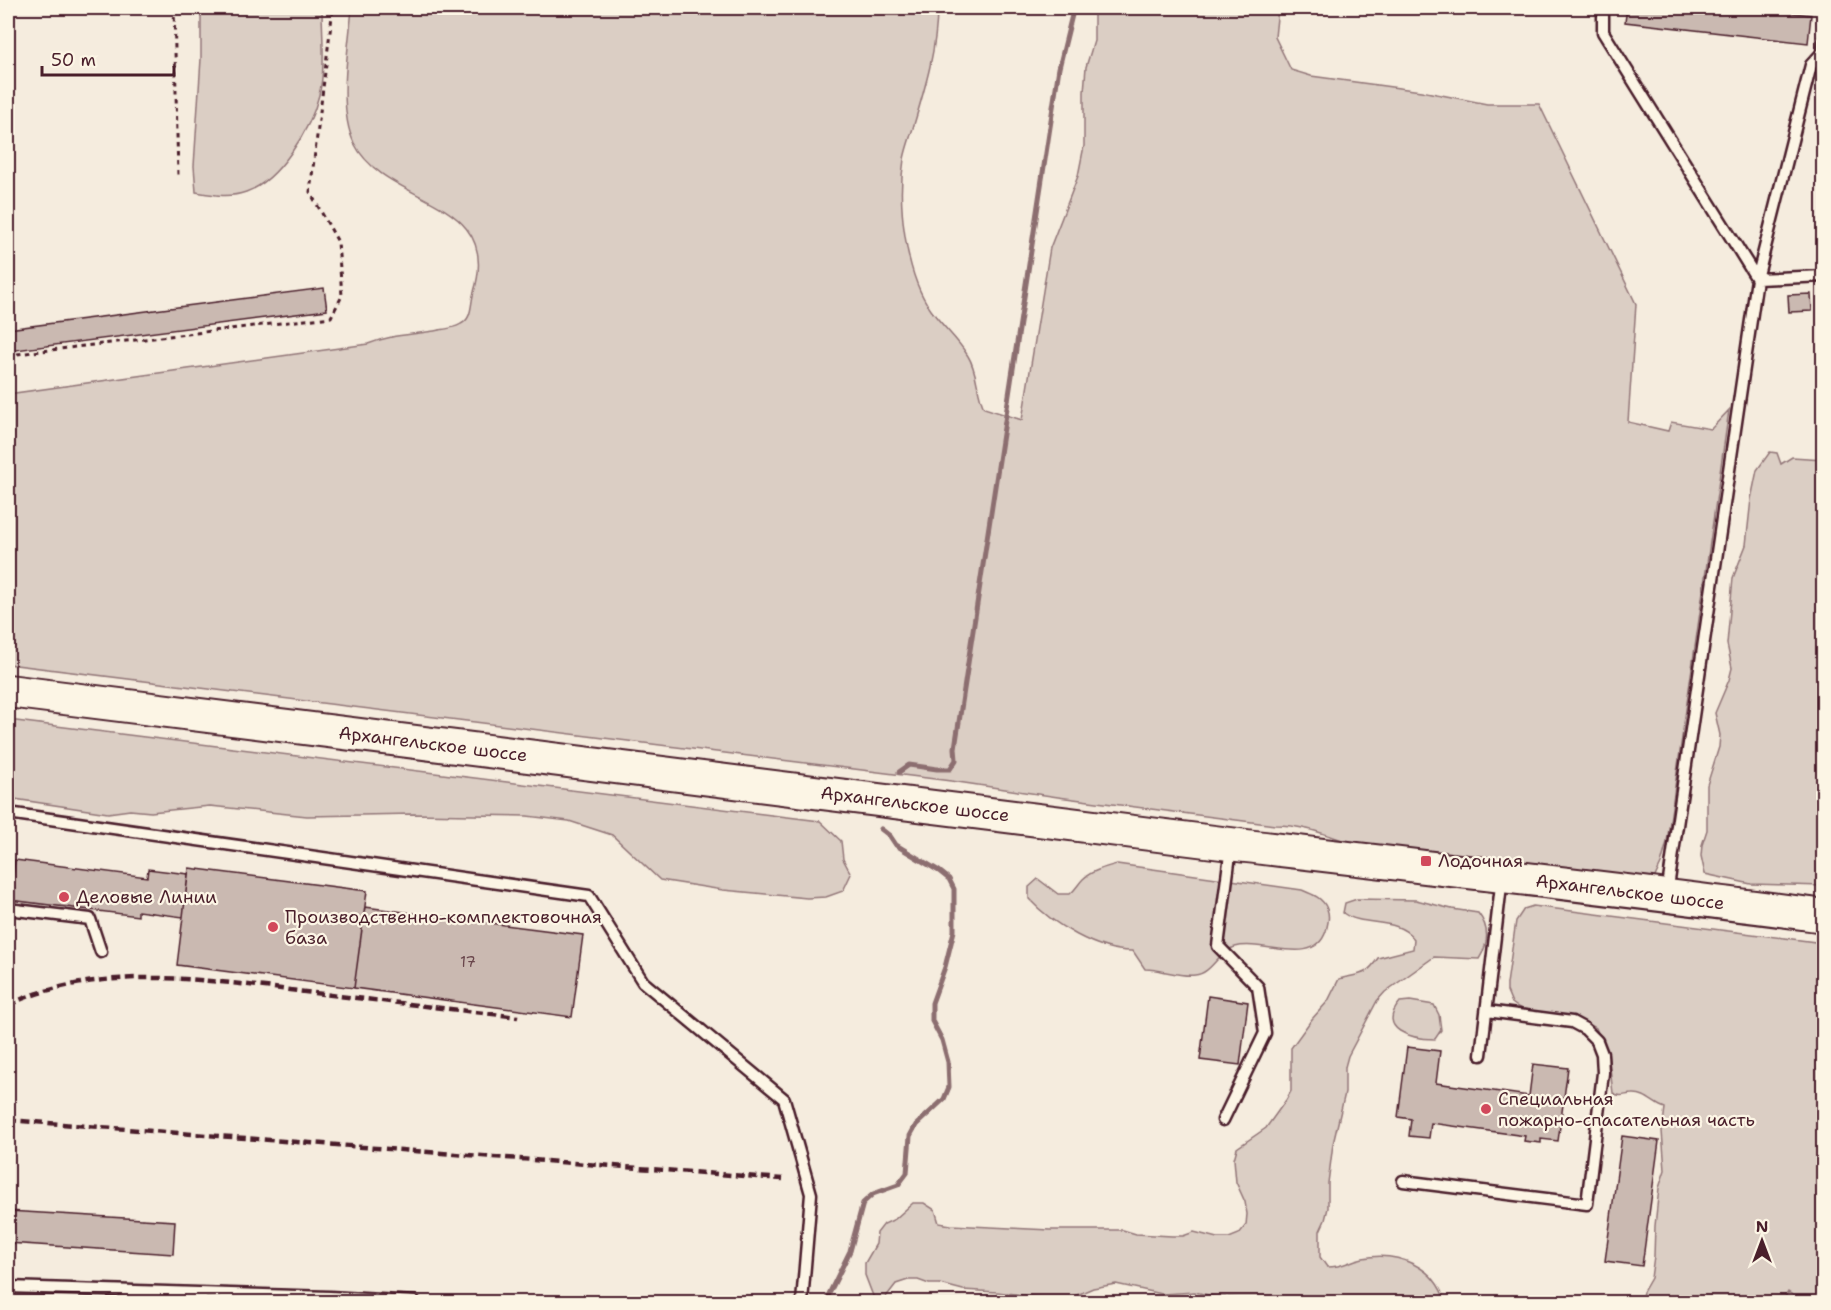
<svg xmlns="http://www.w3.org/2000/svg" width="1831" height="1310" viewBox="0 0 1831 1310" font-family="'Shantell Sans',sans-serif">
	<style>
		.green { fill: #dbcec4; stroke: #927678; stroke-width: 1.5 }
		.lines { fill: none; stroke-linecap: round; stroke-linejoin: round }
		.stream { stroke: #8c6e70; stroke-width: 5 }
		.building { fill: #cab9b1; stroke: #4a1f2b; stroke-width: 1.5 }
		.lane-casing { stroke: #4a1f2b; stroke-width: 15 }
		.primary-casing { stroke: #4a1f2b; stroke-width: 36 }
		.path { stroke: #4a1f2b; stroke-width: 3; stroke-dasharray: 4.5 4.5; stroke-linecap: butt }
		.lane { stroke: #fcf5e5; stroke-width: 10 }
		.primary { stroke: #fcf5e5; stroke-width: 32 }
		.rail { stroke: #4a1f2b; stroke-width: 4.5; stroke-dasharray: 9 4.5; stroke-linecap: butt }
		.poi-dot { fill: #d1495b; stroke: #fcf5e5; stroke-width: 2 }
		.labels { text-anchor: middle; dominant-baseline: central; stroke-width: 4.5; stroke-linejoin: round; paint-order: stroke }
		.number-label { font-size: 15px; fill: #6a464c }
		.street-label { font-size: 18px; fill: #4a1f2b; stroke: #fcf5e5 }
		.poi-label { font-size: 18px; fill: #4a1f2b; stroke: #fcf5e5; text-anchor: start }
	</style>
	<rect width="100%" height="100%" fill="#f5ecde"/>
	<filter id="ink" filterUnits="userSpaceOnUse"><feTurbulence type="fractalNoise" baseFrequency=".0167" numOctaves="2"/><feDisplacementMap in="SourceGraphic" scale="12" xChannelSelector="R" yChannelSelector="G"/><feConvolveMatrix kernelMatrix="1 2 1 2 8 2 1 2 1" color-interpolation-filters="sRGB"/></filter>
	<g filter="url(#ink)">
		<!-- green -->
		<path class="green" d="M201 8H322C322 35 326 68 319 95 311 128 279 181 246 192 229 198 214 195 196 192L194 166 201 59Z
			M352 8H937C937 49 925 88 913 128 910 138 906 149 904 159 897 202 905 274 931 310 942 326 958 339 968 356 978 372 976 392 984 408L1022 420 1050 248 1078 176 1084 146V92L1086 67 1094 41V8H1278L1275 37 1291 70 1311 76 1421 91 1487 104H1539L1636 304 1628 422 1668 431 1671 422 1711 429 1729 410 1667 842 1661 864 1653 881 1364 847C1333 838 1308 825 1275 825L1058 797 951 781 8 664V394L368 344C391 334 415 335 439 330 447 329 455 328 461 324 473 318 470 304 474 292 503 195 386 207 354 143 337 107 349 47 352 8Z
			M1770 452 1777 453 1781 464 1792 457 1823 459V886L1751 884 1705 874 1701 856 1702 845 1707 830V785L1719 747 1720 735 1715 713 1729 680 1732 668 1727 644 1733 578 1746 545 1751 499 1757 470Z
			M8 720 820 821 841 841 843 859 851 874 843 891 826 897 807 898 723 890 660 880 612 835 569 821 527 816 413 814 307 816 210 806 151 812 130 810 108 813 8 798Z
			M1117 864 1302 890C1312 894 1323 898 1327 909 1330 916 1328 923 1326 931 1314 968 1264 939 1235 947 1218 951 1212 974 1195 975 1178 977 1162 969 1145 969L1133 951C1098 952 1052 924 1029 899V887L1038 879 1058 894H1070C1076 889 1078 884 1083 879 1091 871 1106 867 1117 864Z
			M1357 899 1416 900 1452 909 1478 913C1490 928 1489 943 1479 959L1434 957 1385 992 1377 1001 1348 1056 1345 1067V1093L1333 1144 1328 1183V1208L1325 1220 1320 1231V1257L1327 1267C1344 1267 1348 1261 1363 1258 1398 1251 1436 1267 1445 1302H1302L1290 1300H1256L1217 1297 1195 1292 1162 1294 1116 1284 1093 1288 1070 1298H1047L997 1292 963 1290 940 1284H929L918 1280H908L896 1284 882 1302 873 1296 865 1275V1263L876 1244 877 1233 884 1224 895 1219 913 1203H924L935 1210 939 1223 951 1225 1050 1230H1123L1136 1234 1172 1236H1183L1194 1232 1217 1238H1229L1239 1234 1246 1225 1247 1214 1245 1202 1236 1182 1234 1159 1237 1148 1266 1128 1286 1100 1291 1091V1048L1312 1019 1328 1001 1339 979C1359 973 1365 978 1378 958L1413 949 1414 939C1397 916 1364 928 1343 913L1345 903Z
			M1533 906 1823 943 1824 1052 1819 1083 1824 1094 1823 1302H1797L1794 1296 1788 1292 1782 1302H1643L1641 1299 1643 1292 1651 1278 1654 1256 1655 1226 1659 1188 1665 1170 1662 1131 1665 1108C1654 1105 1646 1093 1633 1094 1624 1094 1622 1098 1613 1093L1609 1060 1596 1028C1572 1013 1531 1020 1512 1003L1507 991V984L1516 921 1524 909Z
			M1410 1001 1434 1005 1439 1015 1441 1030 1435 1039C1412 1039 1376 1030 1400 1002Z"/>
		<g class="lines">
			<!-- stream -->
			<path class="stream" d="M899 772 909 765 937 769H950L956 760 955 748 1059 68 1072 15V8
				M828 1302V1296L850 1251 863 1203 873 1194 898 1185 907 1173 910 1136 916 1125 944 1099 949 1087 948 1062 942 1040 932 1021V1003L945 967 954 931V889L949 879 939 871 896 845 890 836 881 829"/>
		</g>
		<!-- building -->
		<path class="building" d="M1627 8H1750L1811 15 1808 43 1625 22Z
			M324 288 327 310 8 351V329Z
			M1811 294 1812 311 1789 312 1788 295Z
			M15 860 147 877 148 869 188 874 183 917 138 911V916L10 900Z
			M189 868 367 891 354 988 177 965Z
			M365 907 583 935 572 1017 354 988Z
			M1208 996 1248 1002 1240 1065 1200 1060Z
			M1407 1047 1440 1051 1436 1083 1529 1096 1533 1064 1568 1068 1558 1141 1541 1139V1143L1524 1141 1525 1136 1431 1123 1429 1138 1409 1136 1411 1119 1398 1117Z
			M1622 1136 1659 1141 1642 1266 1605 1261Z
			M8 1211 175 1221 173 1254 8 1243Z"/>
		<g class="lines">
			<defs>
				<path id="lane" d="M1603 8V32L1757 279 1667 894
					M1824 40 1823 52 1811 65 1757 279 1824 276
					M8 813 589 896 643 982 784 1099 811 1194 802 1302
					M8 909 90 919 101 952
					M1481 1055 1502 877
					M1223 1120 1265 1033 1258 987 1218 946 1231 847
					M1403 1181 1587 1204 1603 1073 1602 1054 1597 1041 1585 1029 1572 1022 1487 1011
					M8 1287 330 1297 415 1302"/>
				<path id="primary" d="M8 691C415 741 822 794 1230 844 1428 868 1626 889 1824 916"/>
			</defs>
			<!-- lane casing -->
			<use href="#lane" class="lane-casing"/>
			<!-- primary casing -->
			<use href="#primary" class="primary-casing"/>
			<!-- path -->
			<path class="path" d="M174 8 178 176
				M8 355 331 317 342 296 338 242 310 192 333 8"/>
			<!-- lane -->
			<use href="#lane" class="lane"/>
			<!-- primary -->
			<use href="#primary" class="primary"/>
			<!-- rail -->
			<path class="rail" d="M8 1005C104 961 212 981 314 993 382 1001 450 1009 518 1017
				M8 1120 783 1179"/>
		</g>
	</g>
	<!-- markers -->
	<g class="poi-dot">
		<rect x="1420" y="855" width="12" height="12" rx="3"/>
		<circle cx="64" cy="897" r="6"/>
		<circle cx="273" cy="927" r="6"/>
		<circle cx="1486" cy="1109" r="6"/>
	</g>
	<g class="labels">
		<!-- number labels -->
		<g class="number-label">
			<text x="468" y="962">17</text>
		</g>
		<!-- street labels -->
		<g class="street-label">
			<text transform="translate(433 744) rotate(7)">Архангельское шоссе</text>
			<text transform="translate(915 804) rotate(7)">Архангельское шоссе</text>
			<text transform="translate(1630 892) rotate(7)">Архангельское шоссе</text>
		</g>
		<!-- poi labels -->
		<g class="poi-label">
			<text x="1438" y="861">Лодочная</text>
			<text x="76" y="897">Деловые Линии</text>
			<text x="285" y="917">Производственно-комплектовочная<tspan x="285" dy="21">база</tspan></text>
			<text x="1498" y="1099">Специальная<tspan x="1498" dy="21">пожарно-спасательная часть</tspan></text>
		</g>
	</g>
	<!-- margin -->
	<rect width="1831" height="1310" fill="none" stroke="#fcf5e5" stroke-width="30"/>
	<rect x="15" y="15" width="1801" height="1280" fill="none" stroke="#4a1f2b" stroke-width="2" filter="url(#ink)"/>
	<!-- north arrow -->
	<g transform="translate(1762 1241)" stroke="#fcf5e5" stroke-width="4.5" paint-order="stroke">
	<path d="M0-4.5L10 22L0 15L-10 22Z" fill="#4a1f2b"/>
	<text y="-9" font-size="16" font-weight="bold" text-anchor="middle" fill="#4a1f2b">N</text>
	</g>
	<!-- scale -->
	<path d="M42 66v9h132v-9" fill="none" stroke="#4a1f2b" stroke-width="3"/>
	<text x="51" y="66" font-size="18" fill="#4a1f2b" stroke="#fcf5e5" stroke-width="4.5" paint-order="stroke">50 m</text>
</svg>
